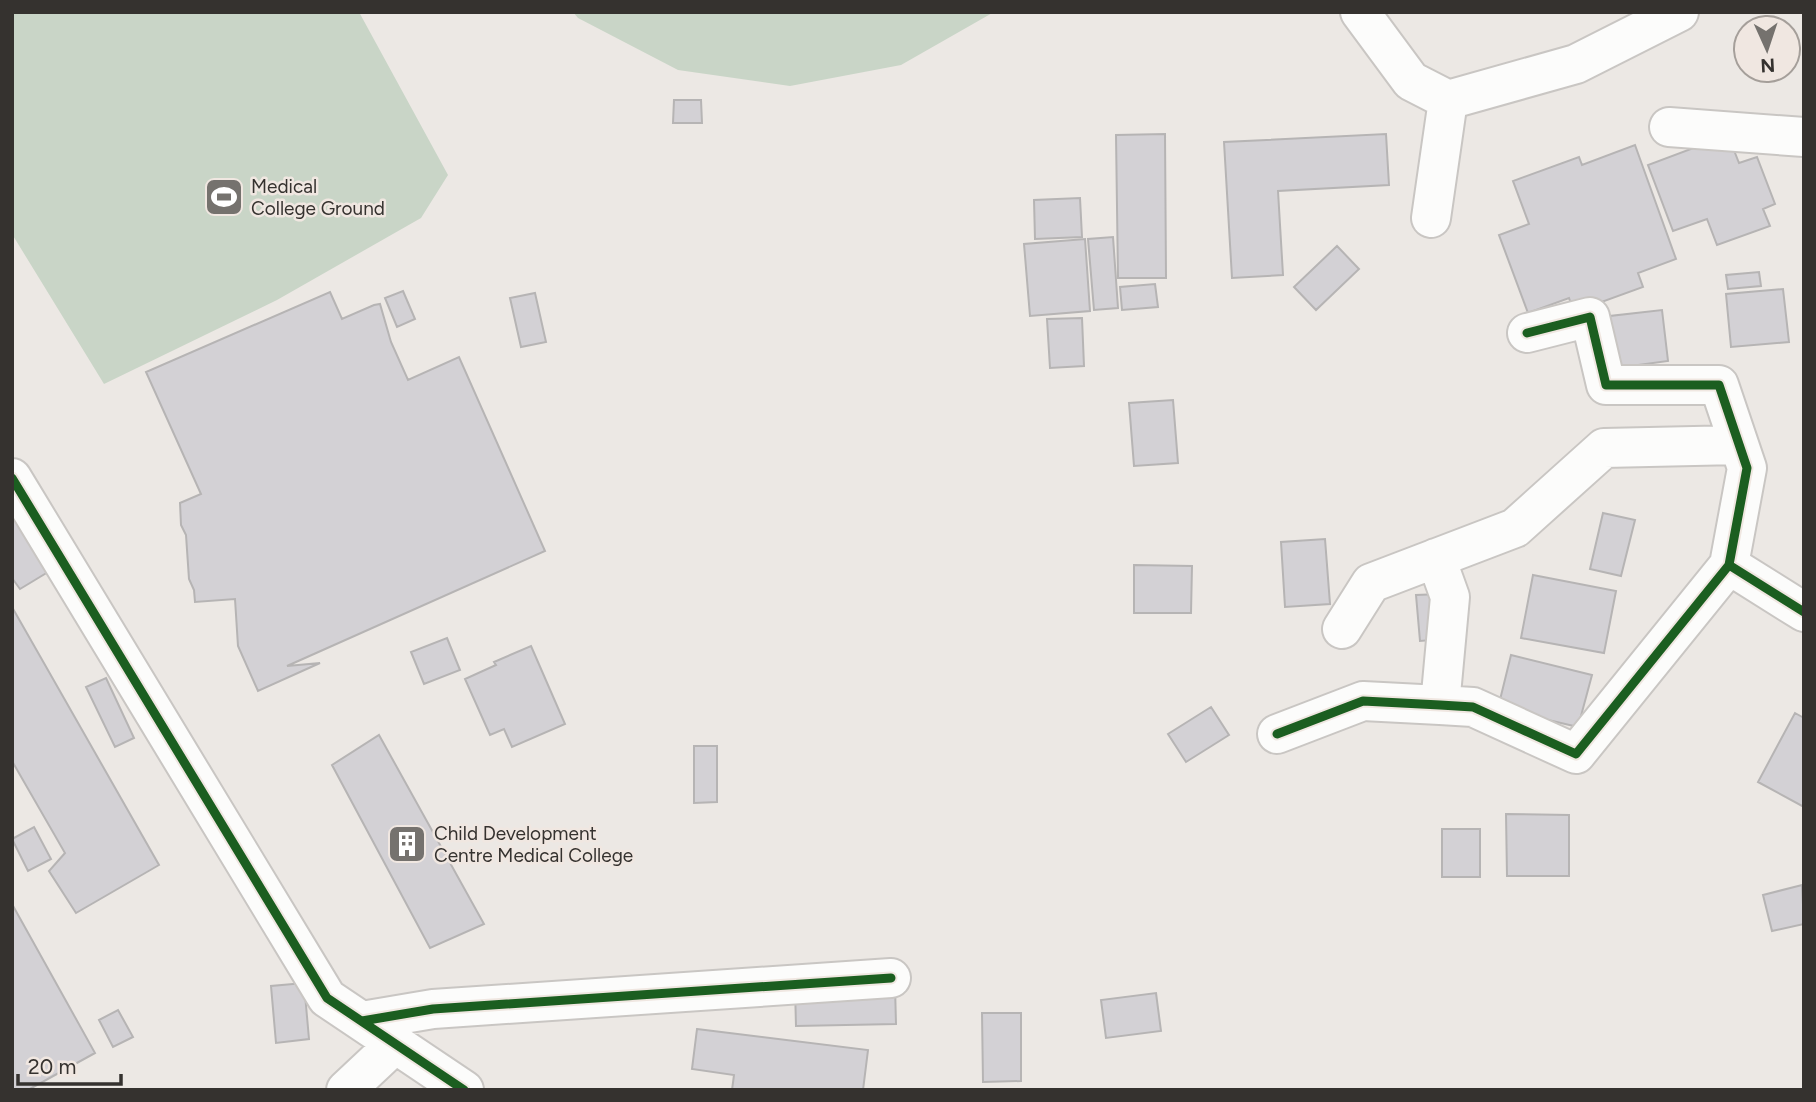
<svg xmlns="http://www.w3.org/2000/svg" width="1816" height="1102" viewBox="0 0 1816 1102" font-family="Figtree,sans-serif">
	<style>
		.green { fill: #c9d5c7 }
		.building { fill: #d3d1d5; stroke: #b6b4b4; stroke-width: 2 }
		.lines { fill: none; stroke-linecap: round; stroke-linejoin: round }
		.minor-casing { stroke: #c9c6c3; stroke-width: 42 }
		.minor { stroke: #fcfcfb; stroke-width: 38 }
		.cycleway-casing { stroke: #f0e7e1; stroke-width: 13 }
		.cycleway { stroke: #1b5e20; stroke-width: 9 }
		.labels { text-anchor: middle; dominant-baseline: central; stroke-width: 5; stroke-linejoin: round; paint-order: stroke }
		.poi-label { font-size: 19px; fill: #35322f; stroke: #f0e7e1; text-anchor: start }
	</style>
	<rect width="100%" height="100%" fill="#ece8e4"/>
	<!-- green -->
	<path class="green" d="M12 12H359L448 175 421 218 277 300 104 384 12 234Z
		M573 12H994L901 65 790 86 678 70 578 18Z"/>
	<!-- building -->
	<path class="building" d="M674 100H701L702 123H673Z
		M1165 134 1166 278H1118L1116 135Z
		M1386 134 1389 185 1278 191 1283 275 1232 278 1224 142Z
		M1728 135 1739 163 1757 157 1775 204 1763 209 1770 226 1717 245 1707 219 1673 231 1648 165Z
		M1635 145 1676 259 1638 273 1643 287 1574 312 1569 298 1528 313 1499 235 1529 224 1513 181 1579 157 1582 165Z
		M1080 198 1082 237 1035 239 1034 200Z
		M1113 237 1118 308 1094 310 1088 239Z
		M1085 239 1090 311 1030 316 1024 244Z
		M1337 246 1359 269 1316 310 1294 287Z
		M1759 272 1761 286 1728 289 1726 275Z
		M1155 284 1158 307 1122 310 1120 287Z
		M1783 289 1789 342 1731 347 1726 294Z
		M403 291 415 319 397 327 385 298Z
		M330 292 342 319 374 305 380 304 391 342 408 380 459 357 545 551 287 666 320 663 258 691 238 646 235 599 195 602 194 590 189 579 186 535 181 525 180 503 201 494 146 372Z
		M535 293 546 342 521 347 510 298Z
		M1662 310 1668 361 1616 368 1610 316Z
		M1082 318 1084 366 1050 368 1047 319Z
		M1173 400 1178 463 1134 466 1129 403Z
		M12 513 53 569 20 589 12 578Z
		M1603 513 1635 520 1621 576 1590 569Z
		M1325 539 1330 604 1285 607 1281 542Z
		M1134 565 1192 566 1191 613H1134Z
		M1533 575 1616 591 1604 653 1521 638Z
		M1441 594 1443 639 1420 641 1416 595Z
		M12 607 159 865 76 913 49 871 65 853 12 761Z
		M447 638 460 670 424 684 411 652Z
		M531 646 565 724 512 747 504 729 490 735 465 679 496 665 494 662Z
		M1511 655 1592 675 1578 727 1498 708Z
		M106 678 134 738 115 747 86 687Z
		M1211 707 1229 735 1186 762 1168 734Z
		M1795 713 1804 718V807L1758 782Z
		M379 735 484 924 430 948 332 765Z
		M694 746H717V802L694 803Z
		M1506 814 1569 815V876H1507Z
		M34 827 51 859 28 871 12 839Z
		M1442 829H1480V877H1442Z
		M1802 885 1804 924 1772 931 1763 895Z
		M12 904 95 1053 28 1090H12Z
		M304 983 309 1039 276 1043 271 986Z
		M895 986 896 1024 796 1026 795 988Z
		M1156 993 1161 1031 1106 1038 1101 1000Z
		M118 1010 133 1037 113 1047 99 1020Z
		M982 1013H1021V1081L983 1082Z
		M697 1029 868 1050 863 1090H732L734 1075 692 1069Z"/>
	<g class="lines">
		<defs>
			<path id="minor" d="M1360 12 1411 81 1448 100 1576 64 1679 12
				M1669 127 1804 137
				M1431 218 1448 100
				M1527 333 1590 317 1606 385H1719L1747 468 1729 565 1804 612
				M12 478 327 998 464 1090
				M1436 558 1450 597 1440 705
				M1342 629 1371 583 1515 528 1604 448 1739 445
				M1277 734 1363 701 1440 705 1473 707 1576 754 1729 565
				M362 1021 433 1009 891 978
				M346 1090 395 1044"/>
		</defs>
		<!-- minor casing -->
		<use href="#minor" class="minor-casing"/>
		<!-- minor -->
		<use href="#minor" class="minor"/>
		<defs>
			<path id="cycleway" d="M1527 333 1590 317 1606 385H1719L1747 468 1729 565 1804 612
				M12 478 327 998 464 1090
				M1277 734 1363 701 1440 705 1473 707 1576 754 1729 565
				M362 1021 433 1009 891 978"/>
		</defs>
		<!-- cycleway casing -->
		<use href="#cycleway" class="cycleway-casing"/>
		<!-- cycleway -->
		<use href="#cycleway" class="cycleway"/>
	</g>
	<!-- icons -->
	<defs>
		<symbol id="stadium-square" viewBox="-11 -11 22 22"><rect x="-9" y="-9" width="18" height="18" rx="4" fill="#75726e" stroke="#f0e7e1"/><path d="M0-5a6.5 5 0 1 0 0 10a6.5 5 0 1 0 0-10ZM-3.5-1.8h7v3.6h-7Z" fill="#fff"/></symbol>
		<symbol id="building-square" viewBox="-11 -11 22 22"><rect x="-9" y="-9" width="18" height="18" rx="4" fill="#75726e" stroke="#f0e7e1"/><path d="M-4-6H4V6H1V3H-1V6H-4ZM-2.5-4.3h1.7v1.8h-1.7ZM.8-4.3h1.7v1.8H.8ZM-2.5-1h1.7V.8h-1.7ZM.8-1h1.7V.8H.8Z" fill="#fff"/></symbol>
	</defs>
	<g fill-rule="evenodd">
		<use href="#stadium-square" x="202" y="175" width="44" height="44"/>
		<use href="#building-square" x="385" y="822" width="44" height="44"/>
	</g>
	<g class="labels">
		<!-- poi labels -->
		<g class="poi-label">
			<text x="251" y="186">Medical<tspan x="251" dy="22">College Ground</tspan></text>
			<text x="434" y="833">Child Development<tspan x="434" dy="22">Centre Medical College</tspan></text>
		</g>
	</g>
	<!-- border -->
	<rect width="1816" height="1102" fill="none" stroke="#35322f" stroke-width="28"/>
	<!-- north arrow -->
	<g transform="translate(1767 49) rotate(177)"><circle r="33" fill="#f0e7e1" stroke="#a59f9a" stroke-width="2"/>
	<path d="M0-5L12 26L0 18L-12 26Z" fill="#75726e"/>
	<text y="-10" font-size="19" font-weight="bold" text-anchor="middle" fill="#35322f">N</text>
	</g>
	<!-- scale -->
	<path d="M18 1074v10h103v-10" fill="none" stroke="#35322f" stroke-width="3.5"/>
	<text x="28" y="1074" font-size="21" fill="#35322f" stroke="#f0e7e1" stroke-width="5" paint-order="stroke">20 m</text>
</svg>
